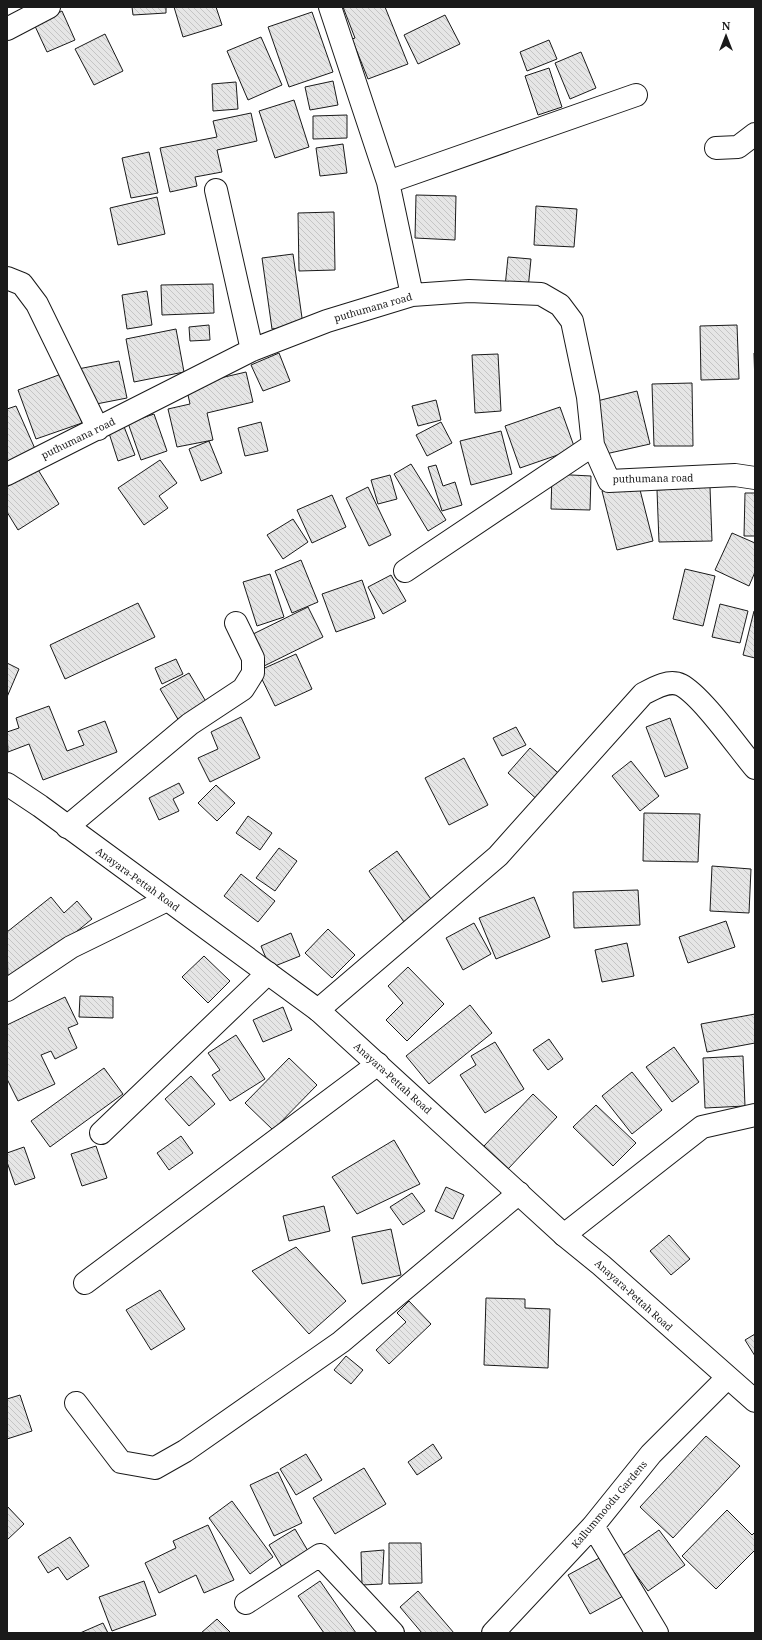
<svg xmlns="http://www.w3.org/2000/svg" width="762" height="1640" viewBox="0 0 762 1640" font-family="'Noto Serif',serif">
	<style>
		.building { fill: url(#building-back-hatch); stroke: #1a1a1a }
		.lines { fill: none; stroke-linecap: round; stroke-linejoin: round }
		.minor-casing { stroke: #1a1a1a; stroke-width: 24 }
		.major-casing { stroke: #1a1a1a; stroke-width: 24 }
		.minor { stroke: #fff; stroke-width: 22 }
		.major { stroke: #fff; stroke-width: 22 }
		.labels { text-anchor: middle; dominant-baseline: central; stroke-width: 3; stroke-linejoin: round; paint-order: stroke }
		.street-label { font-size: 10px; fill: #1a1a1a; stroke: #fff }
	</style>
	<defs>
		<pattern id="building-back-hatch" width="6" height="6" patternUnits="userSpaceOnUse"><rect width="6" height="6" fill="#e6e6e6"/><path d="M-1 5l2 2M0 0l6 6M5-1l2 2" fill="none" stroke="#c5c5c5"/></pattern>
	</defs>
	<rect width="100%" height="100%" fill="#fff"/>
	<!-- building -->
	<path class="building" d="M132 7H166V13L133 15Z
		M174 7H216L222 25 183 37Z
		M343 7H385L408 64 368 79 352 39 355 38Z
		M62 11 75 40 47 52 34 24Z
		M312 12 333 72 289 87 268 27Z
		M445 15 460 44 418 64 404 35Z
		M105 34 123 71 94 85 75 49Z
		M261 37 282 85 248 100 227 51Z
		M549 40 557 59 527 71 520 52Z
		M581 52 596 88 570 99 555 63Z
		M549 68 562 107 538 115 525 76Z
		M333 81 338 105 310 110 305 87Z
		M236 82 238 109 213 111 212 84Z
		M294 100 309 147 275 158 259 111Z
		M251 113 257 141 217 150 222 172 195 177 197 186 170 192 160 148 217 137 213 121Z
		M347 115V138L313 139V116Z
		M343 144 347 173 320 176 316 148Z
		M149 152 158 193 131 198 122 158Z
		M416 195 456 196 455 240 415 238Z
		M157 197 165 234 118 245 110 208Z
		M536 206 577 209 574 247 534 245Z
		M334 212 335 270 299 271 298 213Z
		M293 254 303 325 272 329 262 258Z
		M508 257 531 259 528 289 505 287Z
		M213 284 214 313 162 315 161 285Z
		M147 291 152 325 127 329 122 295Z
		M209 325 210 340 190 341 189 327Z
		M737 325 739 379 701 380 700 326Z
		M176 329 184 372 134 382 126 339Z
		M279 353 290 381 263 391 251 365Z
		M754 353H755V386Z
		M498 354 501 411 475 413 472 355Z
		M119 361 127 398 86 406 78 369Z
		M246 372 253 402 207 413 213 440 177 447 168 409 190 404 186 386Z
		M64 373 82 423 36 439 18 390Z
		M692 383 693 446H654L652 384Z
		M637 391 650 444 601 455 589 403Z
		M436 400 441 420 418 426 412 406Z
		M16 406 36 451 7 463V409Z
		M560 407 575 449 520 468 505 426Z
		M154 414 167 451 141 460 128 423Z
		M261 422 268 451 245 456 238 428Z
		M441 422 452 443 427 456 416 435Z
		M123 424 135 455 118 461 108 430Z
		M501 431 512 474 471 485 460 441Z
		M209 441 222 473 201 481 189 449Z
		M160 460 177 483 159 496 168 508 144 525 118 488Z
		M411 464 446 520 428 531 394 474Z
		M436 465 443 486 455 482 462 505 442 511 428 467Z
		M37 468 59 504 18 530 7 512V487Z
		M552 474 591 476 590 510 551 509Z
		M390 475 397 499 378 504 371 480Z
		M638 482 653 541 617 550 602 491Z
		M368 487 391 535 369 546 346 498Z
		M710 487 712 541 659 542 657 490Z
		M745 493H755V536H744Z
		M332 495 346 527 312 543 297 510Z
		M293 519 308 542 283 559 267 535Z
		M732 533 755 543V572L749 586 715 570Z
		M301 560 318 602 292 613 275 571Z
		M685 569 715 576 703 626 673 619Z
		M270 574 284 617 257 626 243 582Z
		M391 575 406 601 383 614 368 587Z
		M362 580 375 618 336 632 322 594Z
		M138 603 155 637 65 679 50 645Z
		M720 604 748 611 740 643 712 637Z
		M308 607 323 637 262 667 247 637Z
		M754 611H755V658L743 655Z
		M296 654 312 689 275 706 258 671Z
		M176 659 183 674 162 684 155 668Z
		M7 663 19 669 7 697Z
		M189 673 208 705 179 721 160 689Z
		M49 706 67 751 84 745 78 731 105 721 117 752 43 780 29 744 8 752 7 732 19 728 16 718Z
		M241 717 260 758 210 782 198 758 218 749 211 732Z
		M670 718 688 768 665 777 646 727Z
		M516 727 526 745 502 756 493 738Z
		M530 748 564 778 541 803 508 773Z
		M464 758 488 805 449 825 425 778Z
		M631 761 659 796 640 811 612 776Z
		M179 783 184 793 173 799 179 811 159 820 149 798Z
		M216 785 235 803 217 821 198 803Z
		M644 813 700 814 698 862 643 861Z
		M248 816 272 833 260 850 236 833Z
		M279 848 297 861 275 891 256 878Z
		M397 851 433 902 404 922 369 871Z
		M712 866 751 869 749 913 710 911Z
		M241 874 275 901 258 922 224 896Z
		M638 890 640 925 574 928 573 892Z
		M51 897 64 913 77 901 92 919 8 987 7 932Z
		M534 897 550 937 496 959 479 918Z
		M726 921 735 947 688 963 679 937Z
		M474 923 491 954 463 970 446 938Z
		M328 929 355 955 332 978 305 953Z
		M291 933 300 956 270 968 261 946Z
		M627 943 634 976 602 982 595 950Z
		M204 956 230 981 208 1003 182 977Z
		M408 967 444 1004 407 1041 386 1020 403 1003 388 986Z
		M80 996 113 997V1018L79 1017Z
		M65 997 78 1024 68 1028 77 1048 55 1059 51 1051 41 1055 55 1084 18 1101 7 1079V1025Z
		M470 1005 492 1033 429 1084 406 1056Z
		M283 1007 292 1030 263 1042 253 1020Z
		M755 1014V1043L707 1052 701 1024Z
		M236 1035 265 1079 230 1101 212 1075 220 1070 208 1053Z
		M549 1039 563 1059 548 1070 533 1050Z
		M495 1042 524 1089 485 1113 460 1075 476 1065 471 1056Z
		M674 1047 699 1082 672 1102 646 1067Z
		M743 1056 745 1106 705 1108 703 1058Z
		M289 1058 317 1085 273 1130 245 1103Z
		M104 1068 123 1094 50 1147 31 1121Z
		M632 1072 662 1110 632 1134 602 1096Z
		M191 1076 215 1104 189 1126 165 1099Z
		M533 1094 557 1117 508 1169 484 1146Z
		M596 1105 636 1143 613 1166 573 1127Z
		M181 1136 193 1153 169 1170 157 1153Z
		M394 1140 420 1184 357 1214 332 1177Z
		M96 1146 107 1178 82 1186 71 1154Z
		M24 1147 35 1178 15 1185 7 1162V1153Z
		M446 1187 464 1195 453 1219 435 1211Z
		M412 1193 425 1211 403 1225 390 1207Z
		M324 1206 330 1231 289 1241 283 1216Z
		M391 1229 401 1275 362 1284 352 1237Z
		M669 1235 690 1259 671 1275 650 1251Z
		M296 1247 346 1301 309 1334 252 1271Z
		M160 1290 185 1329 151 1350 126 1310Z
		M486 1298 525 1299V1308L550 1309 548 1368 484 1365Z
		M409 1301 431 1324 389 1364 376 1350 406 1322 397 1313Z
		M755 1334V1356L745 1340Z
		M346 1356 363 1370 351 1384 334 1370Z
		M20 1395 32 1431 7 1439V1399Z
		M706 1436 740 1466 673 1538 640 1507Z
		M433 1444 442 1458 417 1475 408 1462Z
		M306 1454 322 1480 296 1495 280 1469Z
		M364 1468 386 1504 335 1534 313 1498Z
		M278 1472 302 1523 274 1536 250 1485Z
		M232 1501 273 1557 250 1574 209 1518Z
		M7 1506 24 1524 7 1540Z
		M727 1510 752 1535 755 1532V1550L716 1589 682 1556Z
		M208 1525 234 1580 204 1593 196 1575 159 1593 145 1563 176 1548 173 1541Z
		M295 1529 308 1551 282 1567 269 1545Z
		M659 1530 685 1565 648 1591 622 1556Z
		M70 1537 89 1566 67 1580 58 1567 48 1573 38 1557Z
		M389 1543H421L422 1583 389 1584Z
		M384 1550 382 1584 362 1585 361 1552Z
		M603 1556 625 1595 590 1614 568 1575Z
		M144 1581 156 1615 112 1631 99 1597Z
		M320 1581 356 1633H324L298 1596Z
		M418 1591 454 1633H422L400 1607Z
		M217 1619 231 1633H201Z
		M103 1623 108 1633H80Z"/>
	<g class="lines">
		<defs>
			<path id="minor" d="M330 7 388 182 412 295
				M7 29 49 7
				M716 148 738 147 755 134
				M388 182 636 95
				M216 190 252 350
				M7 278 22 284 37 304 98 429
				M7 474 252 350 327 321 412 295 469 291 541 294 560 305 572 321 588 397 593 445 609 481 735 475 755 478
				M405 571 593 445
				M67 827 190 724 243 689 253 673V658L236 623
				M7 990 71 947 167 900
				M318 1010 498 856 643 694C654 688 669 679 681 685 702 696 738 748 755 768
				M101 1133 268 973
				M564 1235 702 1127 755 1115
				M85 1283 378 1064
				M76 1403 121 1462 155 1468 185 1451 341 1342 519 1193
				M593 1526 657 1633
				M246 1603 320 1555 393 1633
				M493 1633 593 1526 651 1454 727 1378"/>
			<path id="major" d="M7 784 40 806 318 1010 564 1235 601 1265 755 1401"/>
		</defs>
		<!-- minor casing -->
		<use href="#minor" class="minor-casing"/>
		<!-- major casing -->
		<use href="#major" class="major-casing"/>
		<!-- minor -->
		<use href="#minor" class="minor"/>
		<!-- major -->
		<use href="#major" class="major"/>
	</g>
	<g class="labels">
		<!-- street labels -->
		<g class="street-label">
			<text transform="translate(373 307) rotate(-16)">puthumana road</text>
			<text transform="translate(78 438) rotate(-26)">puthumana road</text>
			<text transform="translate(653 478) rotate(-1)">puthumana road</text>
			<text transform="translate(138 879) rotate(36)">Anayara-Pettah Road</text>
			<text transform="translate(393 1078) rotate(42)">Anayara-Pettah Road</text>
			<text transform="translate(634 1295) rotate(42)">Anayara-Pettah Road</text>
			<text transform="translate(609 1504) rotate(-50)">Kallummoodu Gardens</text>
		</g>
	</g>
	<!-- border -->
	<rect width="762" height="1640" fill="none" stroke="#1a1a1a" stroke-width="16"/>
	<!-- north arrow -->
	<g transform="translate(726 36)" stroke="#ffffff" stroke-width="3" paint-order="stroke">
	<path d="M0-3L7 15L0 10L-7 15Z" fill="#1a1a1a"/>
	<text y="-6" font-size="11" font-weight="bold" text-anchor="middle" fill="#1a1a1a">N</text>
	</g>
</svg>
